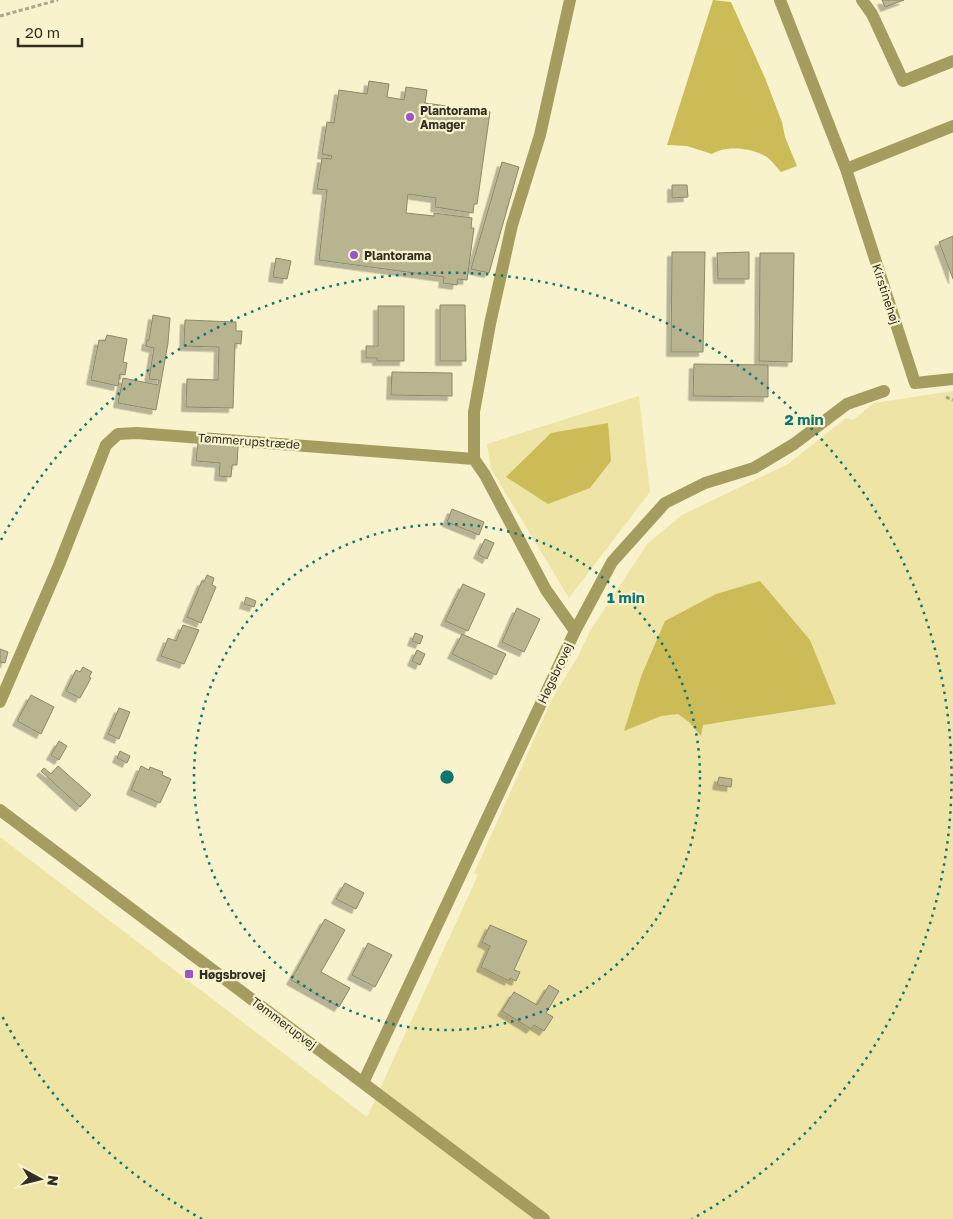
<svg xmlns="http://www.w3.org/2000/svg" width="953" height="1219" viewBox="0 0 953 1219" font-family="'Golos Text',sans-serif">
	<style>
		.green { fill: #ede4a6 }
		.water { fill: #cbbc58 }
		.building { fill: #b9b490; stroke: #8d8866; filter: url(#shadow) }
		.lines { fill: none; stroke-linecap: round; stroke-linejoin: round }
		.path { stroke: #aba78a; stroke-width: 3; stroke-dasharray: 4 2.5; stroke-linecap: butt }
		.minor { stroke: #a59c5f; stroke-width: 12 }
		.ring { fill: none; stroke: #0f766e; stroke-width: 2.5; stroke-dasharray: 2.5 5 }
		.poi-dot { fill: #9c54c8; stroke: #f8f3cd; stroke-width: 2 }
		.labels { text-anchor: middle; dominant-baseline: central; stroke-width: 4.5; stroke-linejoin: round; paint-order: stroke }
		.poi-label { font-size: 12px; font-weight: bold; fill: #302e20; stroke: #f8f3cd; text-anchor: start }
		.street-label { font-size: 12px; fill: #302e20; stroke: #f8f3cd }
		.centre { fill: #0f766e; stroke: #f8f3cd; stroke-width: 2.5 }
		.ring-label { font-size: 15px; text-anchor: middle; font-weight: bold; fill: #0f766e; stroke: #f8f3cd; stroke-width: 4.5; stroke-linejoin: round; paint-order: stroke }
	</style>
	<defs>
		<filter id="shadow"><feDropShadow dx="-4.5" dy="4.5" stdDeviation="0" flood-color="#0004"/></filter>
	</defs>
	<rect width="100%" height="100%" fill="#f8f3cd"/>
	<!-- green -->
	<path class="green" d="M953 391V1219H0V837L367 1117 478 875 474 873 552 699 578 656 590 631 647 544 682 515 788 464 846 418 853 420 874 403Z
		M639 396 650 492 569 598 491 469 487 444Z"/>
	<!-- water -->
	<path class="water" d="M713 0 731 2 765 78 782 122 785 137 797 166 781 172C777 168 772 161 767 157 752 148 727 145 712 154L687 146 667 145Z
		M608 423 611 461 590 488 548 504 506 477 551 433Z
		M760 581 810 640 836 704 703 725 701 736 689 722 678 714 661 716 624 731 642 674 665 621 716 594Z"/>
	<!-- building -->
	<path class="building" d="M882 0H904L885 7Z
		M369 81 389 84 387 97 404 100 406 87 427 90 425 103 490 112 477 204H474L473 213 435 207 436 198 408 194 406 213 434 216V213L472 218 471 228H474L467 280 458 279 457 285 443 283 444 277 319 260 327 190 317 189 322 158 331 159 332 156 322 154 327 122 334 123 339 90 367 94Z
		M502 162 519 167 489 273 471 269Z
		M672 185H687L688 197 672 198Z
		M953 236V279L939 242Z
		M672 252H705L703 352H671Z
		M749 252V279H718L717 253Z
		M760 253H794L792 362 759 361Z
		M276 258 291 261 287 279 273 277Z
		M440 305H465L466 361H440Z
		M378 306H404V361H377V358H366V346H378Z
		M153 315 170 318 168 343 156 410 118 403 123 378 158 385 159 380 149 379 154 348 146 346 147 340H149Z
		M185 320 236 322V331H242L241 344 235 343 233 408 186 407 187 379 218 380 219 347 184 346Z
		M107 335 127 339 123 362 127 363 125 375 120 374 118 386 91 380 99 340 105 341Z
		M694 364 768 365V397L693 396Z
		M392 372 452 373V396L391 395Z
		M198 443 238 446 237 465H232L231 477 219 476 220 463 196 461Z
		M452 509 484 522 479 535 447 522Z
		M485 539 494 543 487 559 478 554Z
		M207 575 214 578 212 585 216 587 201 623 187 617 202 581 204 582Z
		M463 584 485 594 468 631 445 621Z
		M246 597 256 601 254 607 244 604Z
		M517 608 540 619 524 652 502 642Z
		M183 625 199 630 184 664 161 656 168 638 176 641Z
		M415 633 423 636 420 644 412 641Z
		M462 634 506 654 496 675 452 654Z
		M0 649 8 652 5 663 0 662Z
		M417 650 425 654 420 665 412 661Z
		M83 667 92 672 89 677 91 678 80 698 66 691 76 670 80 672Z
		M31 695 54 707 41 734 17 721Z
		M119 708 130 712 119 739 108 734Z
		M59 741 67 746 59 760 51 755Z
		M120 751 130 756 127 763 117 758Z
		M58 766 91 795 80 807 41 771 44 768 51 774Z
		M141 766 149 770 150 767 163 772 162 775 171 779 160 803 131 790Z
		M719 777 732 779 731 787 717 785Z
		M345 883 364 893 356 909 336 899Z
		M325 919 345 930 321 972 350 988 339 1007 291 980Z
		M490 925 527 941 514 970 520 972 516 981 510 978 509 981 481 967 490 946 482 942Z
		M368 943 392 955 375 987 352 975Z
		M549 985 559 991 546 1013 553 1017 544 1031 534 1025 531 1029 502 1011 514 992 537 1005Z"/>
	<g class="lines">
		<!-- path -->
		<path class="path" d="M0 16 58 0
			M946 397 953 400"/>
		<!-- minor -->
		<path class="minor" d="M780 0 846 169 915 383 953 379
			M862 0 872 14 903 81 953 61
			M846 169 953 126
			M474 459V412L490 324 512 225 540 135 570 0
			M0 702 59 565 106 445 118 434 137 433 474 459 485 475 546 590 575 631
			M0 810 544 1219
			M363 1083 575 631 612 562 665 503 705 483 754 468 794 444 847 404 884 391"/>
	</g>
	<!-- distance rings -->
	<g class="ring">
		<circle cx="447" cy="777" r="253"/>
		<path d="M202 1219A505 505 0 0 1 1 1014M1 540A505 505 0 1 1 692 1219"/>
	</g>
	<!-- markers -->
	<g class="poi-dot">
		<circle cx="410" cy="117" r="5"/>
		<circle cx="354" cy="255" r="5"/>
		<rect x="184" y="969" width="10" height="10" rx="2.5"/>
	</g>
	<g class="labels">
		<!-- poi labels -->
		<g class="poi-label">
			<text x="420" y="110">Plantorama<tspan x="420" dy="14">Amager</tspan></text>
			<text x="364" y="255">Plantorama</text>
			<text x="199" y="974">Høgsbrovej</text>
		</g>
		<!-- street labels -->
		<g class="street-label">
			<text transform="translate(886 294) rotate(72)">Kirstinehøj</text>
			<text transform="translate(249 441) rotate(4)">Tømmerupstræde</text>
			<text transform="translate(555 673) rotate(-65)">Høgsbrovej</text>
			<text transform="translate(284 1023) rotate(37)">Tømmerupvej</text>
		</g>
	</g>
	<circle cx="447" cy="777" r="8" class="centre"/>
	<g class="ring-label">
		<text x="804" y="425">2 min</text>
		<text x="626" y="603">1 min</text>
	</g>
	<!-- north arrow -->
	<g transform="translate(40 1179) rotate(97)" stroke="#f8f3cd" stroke-width="4" paint-order="stroke">
	<path d="M0-4L9 19L0 12L-9 19Z" fill="#302e20"/>
	<text y="-8" font-size="14" font-weight="bold" text-anchor="middle" fill="#302e20">N</text>
	</g>
	<!-- scale -->
	<path d="M18 38v8h64v-8" fill="none" stroke="#302e20" stroke-width="2.5"/>
	<text x="25" y="38" font-size="15" fill="#302e20" stroke="#f8f3cd" stroke-width="4" paint-order="stroke">20 m</text>
</svg>
